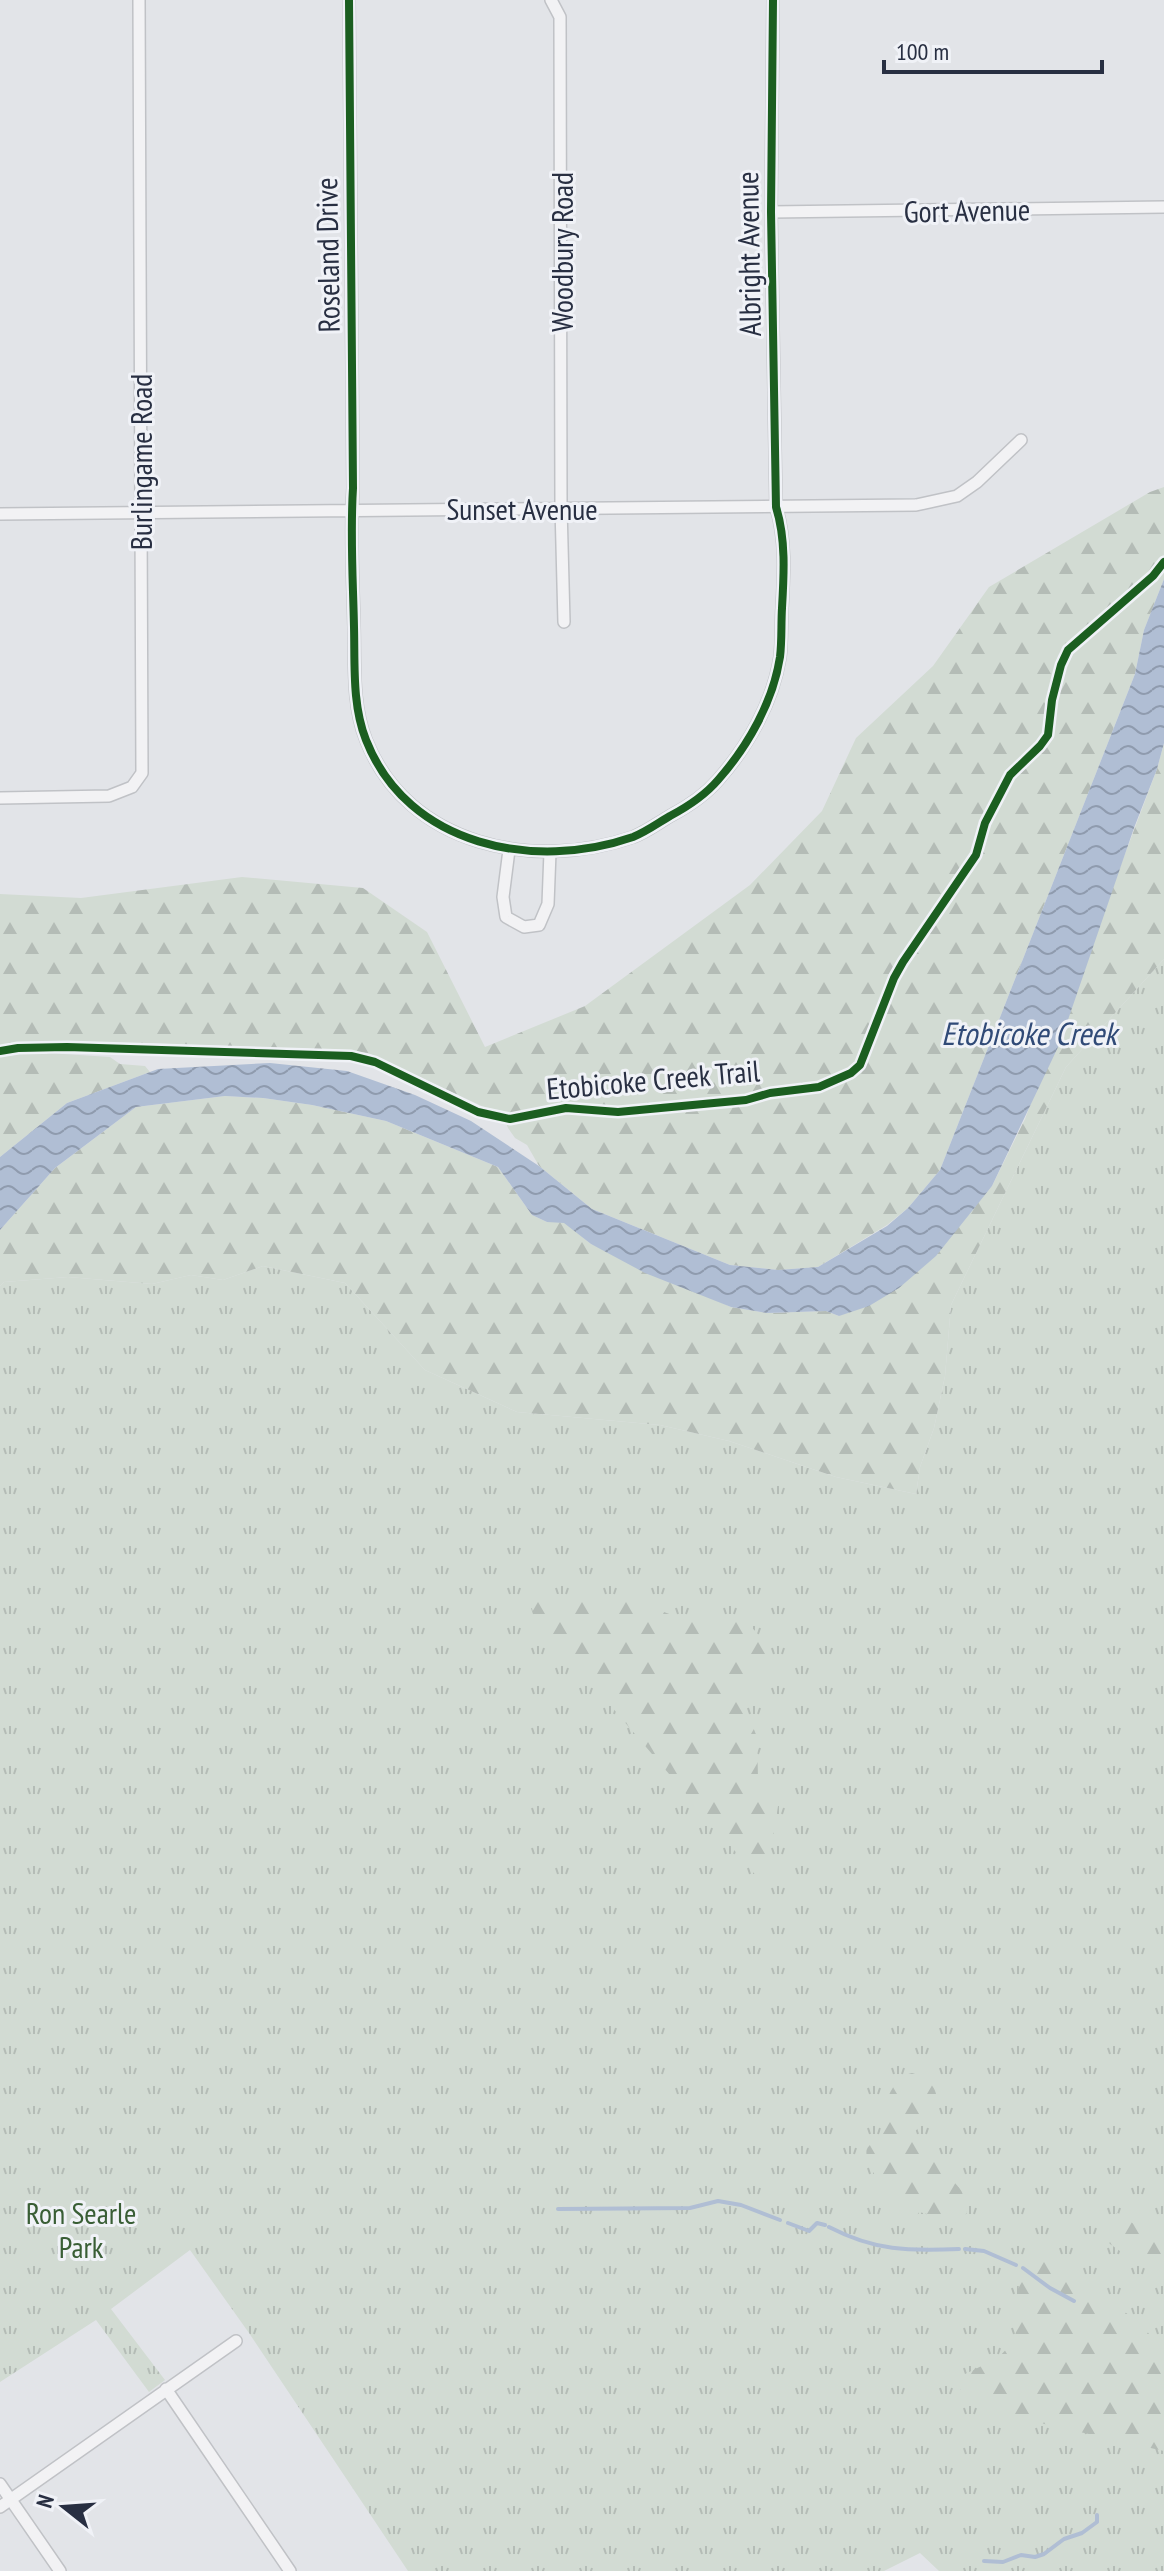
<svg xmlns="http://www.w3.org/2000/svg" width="1164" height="2571" viewBox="0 0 1164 2571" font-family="'PT Sans Narrow',sans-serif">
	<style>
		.grass { fill: url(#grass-tufts) }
		.forest { fill: url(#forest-firs) }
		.water { fill: url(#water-waves) }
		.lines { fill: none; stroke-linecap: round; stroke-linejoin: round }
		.stream { stroke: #b0bed4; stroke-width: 4 }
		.street-casing { stroke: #c0c2c6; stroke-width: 14 }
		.street { stroke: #f2f2f4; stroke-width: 11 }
		.cycleway-casing { stroke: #f0f2f7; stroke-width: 13 }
		.cycleway { stroke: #1b5e20; stroke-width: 8 }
		.labels { text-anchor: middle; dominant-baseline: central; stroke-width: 6; stroke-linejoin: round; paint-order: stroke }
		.street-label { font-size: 30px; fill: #282f42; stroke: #f0f2f7 }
		.park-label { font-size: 30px; fill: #395e35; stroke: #f0f2f7 }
		.water-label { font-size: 32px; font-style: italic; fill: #304a77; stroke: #f0f2f7 }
	</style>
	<defs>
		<pattern id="grass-tufts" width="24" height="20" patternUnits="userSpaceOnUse" patternTransform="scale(2)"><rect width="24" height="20" fill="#d2dbd3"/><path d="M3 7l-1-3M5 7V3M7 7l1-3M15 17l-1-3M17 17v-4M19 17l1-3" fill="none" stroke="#b4bcb6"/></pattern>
		<pattern id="forest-firs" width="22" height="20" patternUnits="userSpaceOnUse" patternTransform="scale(2)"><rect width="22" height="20" fill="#d2dbd3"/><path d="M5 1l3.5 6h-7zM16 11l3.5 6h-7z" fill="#b4bcb6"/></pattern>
		<pattern id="water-waves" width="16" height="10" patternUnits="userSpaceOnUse" patternTransform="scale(2)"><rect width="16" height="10" fill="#b0bed4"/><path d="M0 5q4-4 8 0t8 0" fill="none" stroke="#8f9bae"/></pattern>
	</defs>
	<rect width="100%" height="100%" fill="#e2e4e8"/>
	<!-- grass -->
	<path class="grass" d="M1164 959V2571H939L920 2553 884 2571H408L249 2333 190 2250 111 2309 165 2380 149 2392 96 2320 0 2382V1286L4 1282 68 1277 152 1284 191 1275 223 1280 263 1266 345 1283 425 1370 517 1412 660 1425 729 1441 836 1477 916 1494 920 1467 934 1428 945 1376 951 1305 1066 1067Z"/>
	<!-- forest -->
	<path class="forest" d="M1164 487V579L1144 630 1135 674 940 1170 908 1208 887 1225 818 1267 778 1270 730 1265 592 1209 539 1166 527 1145 515 1138 508 1128 501 1111 486 1108 368 1053 342 1050 142 1043H35L0 1048V894L81 898 242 877 363 888 427 932 485 1047 585 1006 750 885 822 811 856 738 933 666 989 587 1150 492Z
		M1164 743V959L1066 1067 951 1305 945 1376 934 1428 920 1467 916 1494 836 1477 729 1441 660 1425 517 1412 425 1370 345 1283 263 1266 223 1280 191 1275 152 1284 68 1277 4 1282 0 1286V1230L55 1168 136 1107 225 1096 263 1098 312 1105 386 1121 498 1167 532 1215 547 1222H564L591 1244 731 1307 767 1313 826 1311 839 1316 964 1218 992 1186 1025 1119 1157 769Z
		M34 1052 110 1057 120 1064 145 1066 150 1072 67 1103 0 1157V1057Z
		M559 1594C566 1597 575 1603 582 1602 599 1601 607 1595 625 1599 674 1611 684 1630 740 1618 759 1631 772 1648 762 1673 759 1681 747 1690 741 1697L757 1737 758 1778 778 1806 772 1844 758 1878 534 1616 529 1597Z
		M912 2073C937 2080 942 2099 933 2121L921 2126 914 2132C913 2154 932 2155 947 2166V2174L962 2191 967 2213 953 2224 939 2217 919 2212 916 2217 909 2215 908 2203C901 2200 891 2196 885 2190 879 2183 863 2158 867 2149 869 2144 877 2141 881 2136 879 2117 890 2076 912 2073Z
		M1118 2213 1134 2224 1164 2222V2282L1110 2244 1093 2223Z
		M1036 2258 1054 2263 1085 2287 1111 2301 1144 2327 1164 2355V2451L1018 2418 983 2405 960 2389 961 2376 998 2358 1015 2340 1019 2283Z"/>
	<!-- water -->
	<path class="water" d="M1164 579V743L1157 769 1134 828 1060 1043 992 1186 936 1256 899 1288 869 1306 839 1316 826 1311 767 1313 731 1307 645 1273 591 1244 564 1223 547 1222 532 1215 498 1167 386 1121 312 1105 263 1098 225 1096 136 1107 55 1168 0 1230V1157L67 1103 158 1069 270 1063 347 1071 415 1095 471 1121 539 1166 592 1209 730 1265 778 1270 818 1267 887 1226 908 1208 940 1170 1135 674 1144 630Z"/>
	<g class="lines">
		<!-- stream -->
		<path class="stream" d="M558 2209 690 2208 718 2201 741 2205 780 2220
			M788 2223 809 2231 817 2223 825 2225
			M829 2227C875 2251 908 2251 959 2249
			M965 2249 984 2251 1016 2265
			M1023 2268 1050 2288 1074 2301
			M984 2561 1003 2562 1021 2555 1035 2557 1044 2554 1064 2539 1082 2533 1097 2522V2515"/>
		<defs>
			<path id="street" d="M349 0 353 488C350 534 353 580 354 627 355 664 352 705 366 740 408 847 535 871 633 837 646 832 658 823 670 816 687 807 706 794 718 780 748 746 773 702 780 657 782 641 781 624 782 608 784 574 786 539 776 507L771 212 773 0
				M551 0 560 17 561 507 564 622
				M771 212 1164 207
				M0 514 916 505 957 496 977 482 1021 440
				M0 798 109 796 132 787 142 773 139 0
				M509 850 503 897 506 917 524 927 539 925 548 904 550 852
				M166 2389 290 2571
				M0 2484 60 2571
				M0 2507 236 2341"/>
		</defs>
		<!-- street casing -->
		<use href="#street" class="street-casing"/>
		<!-- street -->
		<use href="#street" class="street"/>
		<defs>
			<path id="cycleway" d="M349 0 353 488C350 534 353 580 354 627 355 664 352 705 366 740 408 847 535 871 633 837 646 832 658 823 670 816 687 807 706 794 718 780 748 746 773 702 780 657 782 641 781 624 782 608 784 574 786 539 776 507L771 212 773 0
				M0 1051 18 1048 67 1047 351 1056 375 1062 478 1112 510 1119 566 1108 618 1112 746 1100 770 1093 819 1087 851 1073 860 1065 894 978 903 962 976 855 985 823 1010 775 1040 746 1048 735 1052 700 1061 665 1068 650 1153 576 1164 562"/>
		</defs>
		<!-- cycleway casing -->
		<use href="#cycleway" class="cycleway-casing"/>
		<!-- cycleway -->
		<use href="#cycleway" class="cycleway"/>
	</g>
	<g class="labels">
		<!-- street labels -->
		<g class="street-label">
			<text transform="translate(967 210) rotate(-1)">Gort Avenue</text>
			<text transform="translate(561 252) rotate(-90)">Woodbury Road</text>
			<text transform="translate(748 254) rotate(-91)">Albright Avenue</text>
			<text transform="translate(327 255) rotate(-91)">Roseland Drive</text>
			<text transform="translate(140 462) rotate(-90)">Burlingame Road</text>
			<text x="522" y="508">Sunset Avenue</text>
			<text transform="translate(653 1079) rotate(-5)">Etobicoke Creek Trail</text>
		</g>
		<!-- park labels -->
		<g class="park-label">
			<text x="81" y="2212">Ron Searle<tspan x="81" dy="34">Park</tspan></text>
		</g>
		<!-- water labels -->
		<g class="water-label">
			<text x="1029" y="1033">Etobicoke Creek</text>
		</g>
	</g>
	<!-- north arrow -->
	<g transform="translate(64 2507) rotate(287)" stroke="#f0f2f7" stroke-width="6" paint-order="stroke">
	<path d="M0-6L14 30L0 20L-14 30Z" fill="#282f42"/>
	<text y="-12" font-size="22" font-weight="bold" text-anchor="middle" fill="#282f42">N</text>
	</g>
	<!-- scale -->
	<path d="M884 60v12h218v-12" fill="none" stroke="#282f42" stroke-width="4"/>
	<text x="896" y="60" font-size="24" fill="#282f42" stroke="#f0f2f7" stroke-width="6" paint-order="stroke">100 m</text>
</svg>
